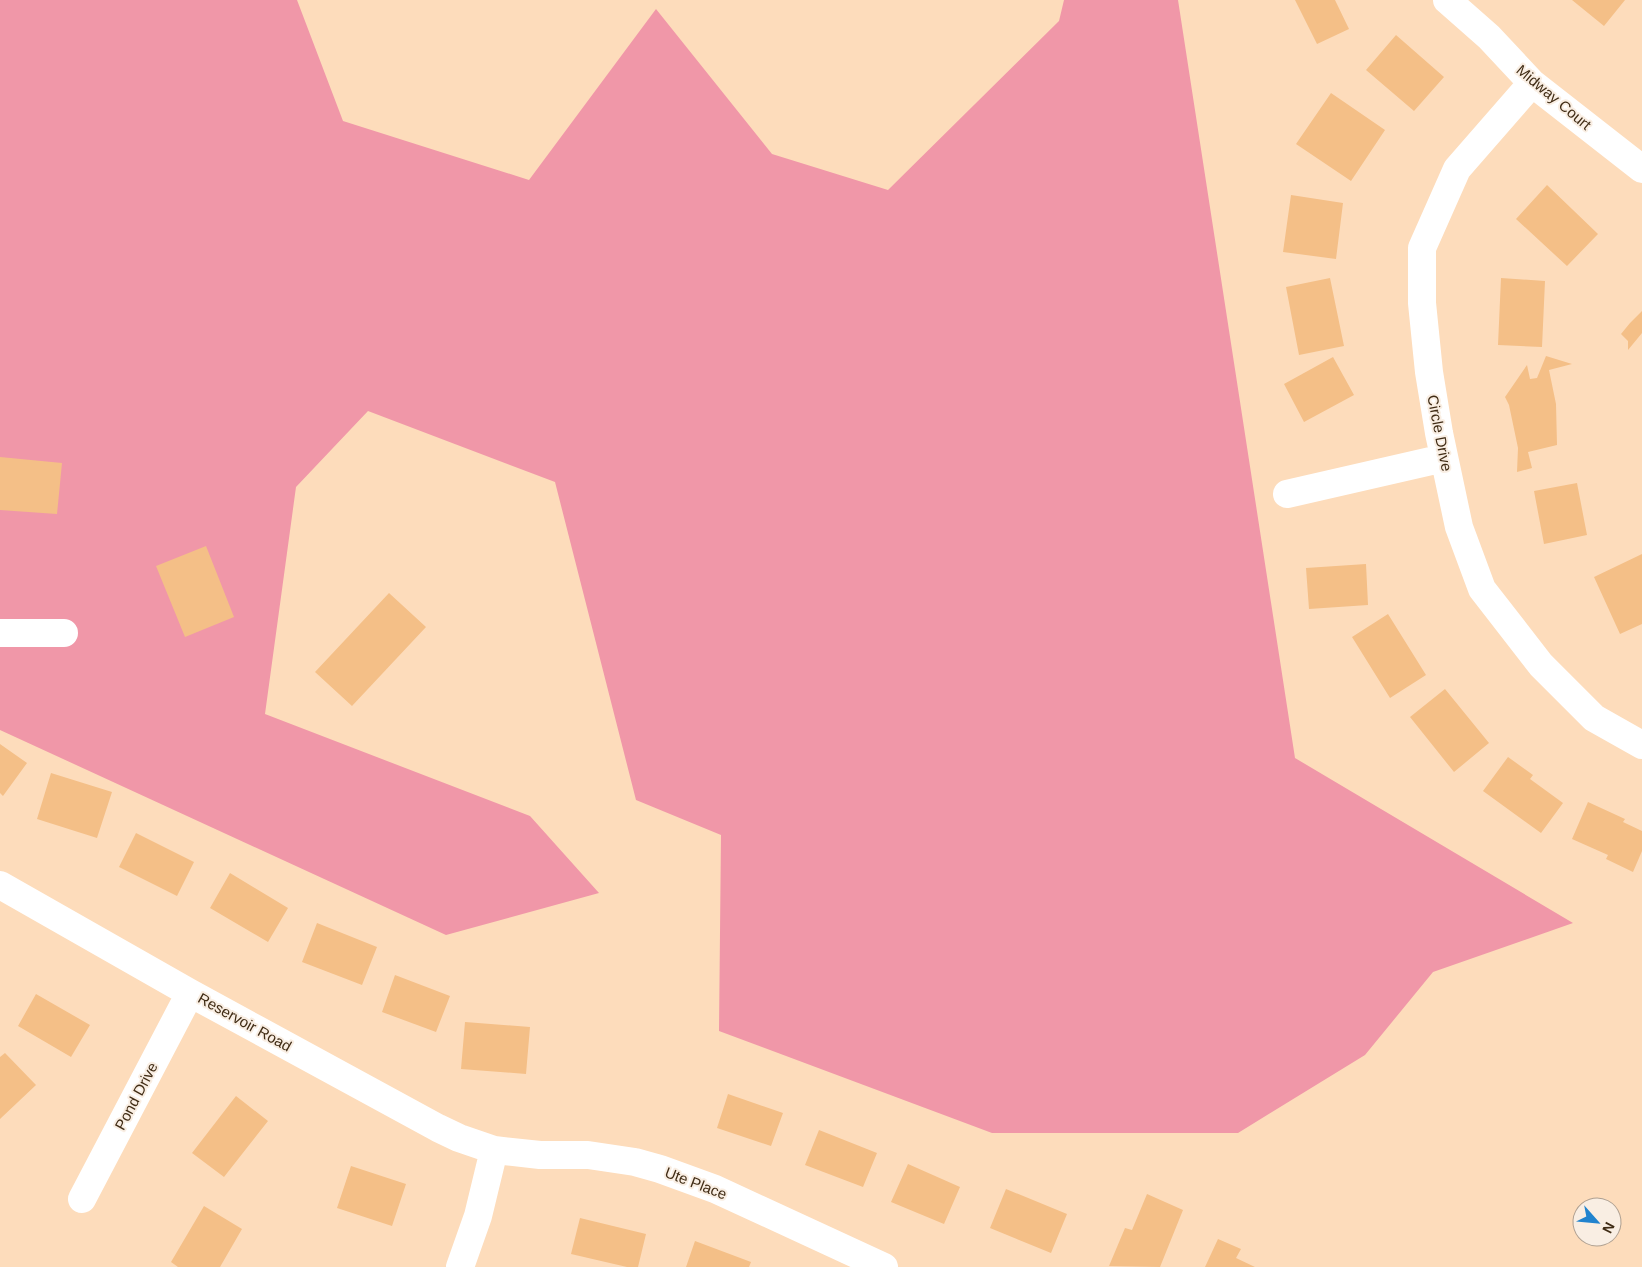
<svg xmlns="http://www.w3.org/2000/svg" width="1642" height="1267" viewBox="0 0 1642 1267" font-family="Arial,sans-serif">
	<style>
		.forest { fill: #f097a8 }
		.building { fill: #f4bf87 }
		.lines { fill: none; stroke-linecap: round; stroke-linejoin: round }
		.minor { stroke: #fff; stroke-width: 28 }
		.labels { text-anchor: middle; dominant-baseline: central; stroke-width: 4; stroke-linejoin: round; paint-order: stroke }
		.street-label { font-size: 15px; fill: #402c15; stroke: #f9eee3 }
	</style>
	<rect width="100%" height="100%" fill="#fddcbb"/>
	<!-- forest -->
	<path class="forest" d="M0 0H297L343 121 529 180 656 9 772 154 888 190 1059 21 1064 0H1178L1295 758 1573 923 1433 972 1365 1055 1238 1133H992L719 1031 721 835 636 800 555 482 368 411 296 487 265 714 530 816 599 893 446 935 0 730Z"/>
	<!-- building -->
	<path class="building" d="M1295 0H1335L1349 29 1317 44Z
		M1572 0H1625L1604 26Z
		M1396 35 1444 77 1414 111 1366 70Z
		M1331 93 1385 130 1351 181 1296 144Z
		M1547 185 1598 234 1567 266 1516 219Z
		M1291 195 1343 203 1336 259 1283 252Z
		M1330 278 1344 346 1299 355 1286 287Z
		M1501 278 1545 281 1542 347 1498 345Z
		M1642 311V333L1628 350V341L1621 334 1630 323Z
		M1546 356 1572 364 1549 370 1556 404 1557 445 1528 452 1532 468 1517 472 1518 448 1509 405 1505 397 1527 365 1530 379 1537 378Z
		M1333 357 1354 395 1304 422 1284 384Z
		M0 457 62 463 57 514 0 510Z
		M1577 483 1587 535 1544 544 1534 491Z
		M206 546 234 617 185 637 156 566Z
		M1642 554V624L1620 634 1594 577Z
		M1366 564 1368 605 1309 609 1306 568Z
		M389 593 426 627 352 706 315 672Z
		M1388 614 1426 675 1390 698 1352 637Z
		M1445 689 1489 743 1454 772 1410 717Z
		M0 744 27 763 3 796 0 793Z
		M1508 757 1533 775 1530 779 1563 803 1541 833 1483 791Z
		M51 773 112 792 97 838 37 819Z
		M1588 802 1625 819 1623 822 1642 831V851L1633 872 1606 859 1608 855 1572 839Z
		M136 833 194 862 177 896 119 867Z
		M230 873 288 908 268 942 210 908Z
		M317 923 377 947 362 985 302 962Z
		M395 975 450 996 436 1032 382 1012Z
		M36 994 90 1025 71 1057 18 1026Z
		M465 1022 530 1027 526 1074 461 1069Z
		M5 1053 36 1085 0 1119V1057Z
		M728 1094 783 1113 771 1146 717 1128Z
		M236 1096 268 1121 224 1177 192 1153Z
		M819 1130 877 1153 863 1187 805 1165Z
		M908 1164 960 1187 944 1224 891 1202Z
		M351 1166 406 1184 392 1226 337 1208Z
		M1006 1189 1067 1214 1051 1253 990 1228Z
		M1147 1194 1183 1210 1160 1267 1109 1266 1125 1228 1132 1230Z
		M204 1206 242 1229 220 1267H178L171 1262Z
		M580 1218 646 1234 638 1267H627L571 1254Z
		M1218 1239 1241 1249 1236 1258 1255 1267H1205Z
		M695 1241 751 1262 749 1267H686Z"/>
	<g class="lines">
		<!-- minor -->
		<path class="minor" d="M1447 0 1489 37 1532 83 1642 169
			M1532 83 1457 169 1422 248V303L1429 372 1439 433 1459 527 1482 589 1541 665 1594 718 1642 745
			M1287 494 1444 458
			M0 633H64
			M0 885 190 993 438 1128 459 1138 494 1150 540 1155H588L635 1162 660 1169 715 1189 884 1267
			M82 1199 190 993
			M460 1267 478 1216 494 1150"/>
	</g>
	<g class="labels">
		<!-- street labels -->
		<g class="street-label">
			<text transform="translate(1554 97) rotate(40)">Midway Court</text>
			<text transform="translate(1440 433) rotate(79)">Circle Drive</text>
			<text transform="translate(245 1022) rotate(29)">Reservoir Road</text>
			<text transform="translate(136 1096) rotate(-62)">Pond Drive</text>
			<text transform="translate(696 1183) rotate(21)">Ute Place</text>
		</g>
	</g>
	<!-- north arrow -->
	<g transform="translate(1597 1222) rotate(117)"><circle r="24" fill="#f9eee3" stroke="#afa091"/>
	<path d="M0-4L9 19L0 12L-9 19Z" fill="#2183ce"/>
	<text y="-8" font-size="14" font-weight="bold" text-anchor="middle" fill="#402c15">N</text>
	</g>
</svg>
